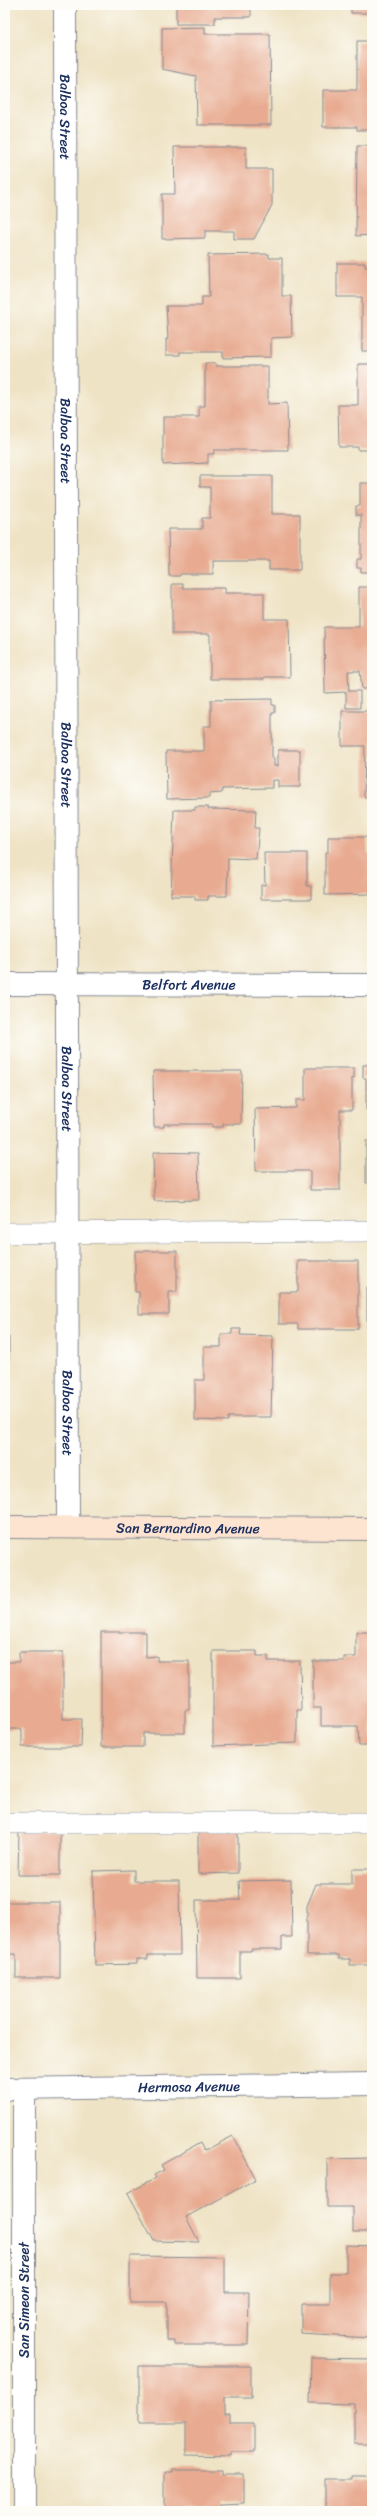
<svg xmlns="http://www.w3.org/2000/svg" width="377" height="2516" viewBox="0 0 377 2516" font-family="Sriracha,sans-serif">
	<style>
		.building { fill: #e8ab91 }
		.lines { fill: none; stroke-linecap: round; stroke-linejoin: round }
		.lane-casing { stroke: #858992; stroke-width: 22 }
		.street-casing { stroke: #858992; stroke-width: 24 }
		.secondary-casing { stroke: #858992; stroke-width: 24 }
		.lane { stroke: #fff; stroke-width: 21 }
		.street { stroke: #fff; stroke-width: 22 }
		.secondary { stroke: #fde4d1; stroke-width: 22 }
		.labels { text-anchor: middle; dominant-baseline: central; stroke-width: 3; stroke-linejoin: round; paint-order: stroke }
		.street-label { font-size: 14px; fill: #1b2f5e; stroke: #fdfcf7 }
	</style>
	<rect width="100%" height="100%" fill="#fdfcf7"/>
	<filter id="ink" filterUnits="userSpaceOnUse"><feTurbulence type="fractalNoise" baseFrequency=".025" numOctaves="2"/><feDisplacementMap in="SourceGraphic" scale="8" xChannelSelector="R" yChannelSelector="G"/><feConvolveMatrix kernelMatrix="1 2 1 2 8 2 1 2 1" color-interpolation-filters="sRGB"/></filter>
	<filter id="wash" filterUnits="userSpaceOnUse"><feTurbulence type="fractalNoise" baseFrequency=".012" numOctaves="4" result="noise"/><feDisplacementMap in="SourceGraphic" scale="16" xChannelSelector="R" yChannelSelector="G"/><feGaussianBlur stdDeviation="0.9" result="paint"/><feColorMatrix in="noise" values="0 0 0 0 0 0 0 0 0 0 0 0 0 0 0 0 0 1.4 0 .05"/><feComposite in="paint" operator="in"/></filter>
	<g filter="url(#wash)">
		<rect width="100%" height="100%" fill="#efe3c5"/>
		<g id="blocks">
			<!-- building -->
			<path class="building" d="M176 5H251V17H215V24H176Z
				M351 5H372V13H351Z
				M205 27V34H270L271 125H197L196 76 162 69V28Z
				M357 41H372V130H357V127H323V90H357Z
				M357 146H372V235L356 236Z
				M174 147H246V169H272V205L254 239H234V231H205V238L162 239V194H175Z
				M269 254V258H282V296H291L292 337 271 338V357L223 358V352H180V355H166V339H168L166 306H202V297H209L208 255Z
				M337 263H365V267H372V351H362V297H337Z
				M205 363H216V366H268V404L287 403 288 450H214V454H208V463L163 465V417H199V406H205Z
				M358 364H372V450H358V447H339L338 405H358Z
				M200 476H272V514H300V570H269V561H213V574H180V576H169L168 529H202V518H210V487H200Z
				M360 483H372V572H361V568H357V559H361V515H356V506H360Z
				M172 584H183V588H225V593H264V619H289L290 677H264V679H210V634H172Z
				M359 587H372V689H362L360 671H348L349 691H360V708H346V692L325 693 324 627H359Z
				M272 699V705H275V713H272V758H274V766H278V750H300V787H278V780H272V788L222 789V793L209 794V798L167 799 166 751H204V726H211V700Z
				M342 711H372V797H364L365 746H342Z
				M195 807H208V809L256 810 255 828H259L256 859 228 858 227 896H208V900H195V896H171L174 810H195Z
				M328 837H367L368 854H372L370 894 325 895V852H328Z
				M264 853H307V886H311V899H261V885H265Z
				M363 1065H372V1110H366V1078H363Z
				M305 1068H354V1078H352V1110H340V1190H310V1171H256L255 1109 296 1108V1100H305Z
				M153 1071H242L241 1124H223V1127H212V1124H164V1127H154Z
				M366 1141H372V1183H366Z
				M153 1152 198 1153 199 1200 154 1201Z
				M5 1187H6L7 1206H5Z
				M135 1251H177V1292H169V1314H139V1292H135Z
				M5 1260H7V1305H5Z
				M298 1261H358V1329H298V1324H279V1292H298Z
				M367 1287H372V1346H367Z
				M232 1329H241L240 1335 273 1336 271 1417H228V1421L195 1420V1380H204V1347H221V1334H232Z
				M5 1337H9V1369H5Z
				M101 1632H146V1657L157 1656V1661H189V1710H185V1733H143V1747H101Z
				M356 1632H372V1746H359L358 1726H321V1708H313V1661H344V1657H356Z
				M213 1651H257V1656H268V1661H300L301 1710H297V1743L213 1746Z
				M19 1652H63V1719H82L81 1747H22V1729H5V1662H19Z
				M238 1830V1873L198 1874V1831Z
				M19 1831H60V1875H18Z
				M352 1869H372V1965H350V1959H339V1955H307V1906L316 1884H352Z
				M134 1870V1881H179L180 1955H148V1959H137V1964L95 1965 93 1871Z
				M291 1880 292 1937H282V1949H251V1951H240V1978H197L196 1900H240L239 1881Z
				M5 1902H60V1978H16V1954H5Z
				M233 2136 256 2179 186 2217 199 2242 154 2241 128 2193 156 2178 154 2175 164 2170 161 2165 200 2143 204 2151Z
				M372 2158V2232H353V2207H327V2159Z
				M346 2245 372 2246V2338L301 2334V2304H330V2273H346Z
				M130 2256 225 2257V2292H249L248 2345H174V2341H167V2302H130Z
				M311 2358 372 2359V2444H354V2404L310 2403Z
				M139 2366H251V2397H225V2415H230V2423H254V2452H231V2456L186 2455V2423H139Z
				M172 2470H221V2474H244V2503L221 2504V2511H164V2473H172Z
				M352 2476H372V2511H325V2479H352Z"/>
		</g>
	</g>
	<g filter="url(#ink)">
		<use href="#blocks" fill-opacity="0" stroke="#858992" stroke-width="1"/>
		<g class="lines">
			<defs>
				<path id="lane" d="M5 1233 372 1231
					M5 1823H372"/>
				<g id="street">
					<path id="s1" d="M65 5 68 1526"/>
					<path id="s2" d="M5 984 372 985"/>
					<path id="s3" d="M5 2089 372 2084"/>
					<path d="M24 2089V2511"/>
				</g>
				<g id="secondary">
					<path id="s4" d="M5 1527 372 1529"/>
				</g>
			</defs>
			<!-- lane casing -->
			<use href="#lane" class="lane-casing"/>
			<!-- street casing -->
			<use href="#street" class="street-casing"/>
			<!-- secondary casing -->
			<use href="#secondary" class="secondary-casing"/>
			<!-- lane -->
			<use href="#lane" class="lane"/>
			<!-- street -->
			<use href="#street" class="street"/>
			<!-- secondary -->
			<use href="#secondary" class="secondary"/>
		</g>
	</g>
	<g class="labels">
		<!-- street labels -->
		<g class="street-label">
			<text stroke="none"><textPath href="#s1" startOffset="112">Balboa Street</textPath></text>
			<text stroke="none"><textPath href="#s1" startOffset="436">Balboa Street</textPath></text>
			<text stroke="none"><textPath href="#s1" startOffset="760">Balboa Street</textPath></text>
			<text stroke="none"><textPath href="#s2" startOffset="184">Belfort Avenue</textPath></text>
			<text stroke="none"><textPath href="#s1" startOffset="1084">Balboa Street</textPath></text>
			<text stroke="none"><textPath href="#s1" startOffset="1408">Balboa Street</textPath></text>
			<text stroke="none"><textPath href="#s4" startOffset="183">San Bernardino Avenue</textPath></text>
			<text stroke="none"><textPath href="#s3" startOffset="184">Hermosa Avenue</textPath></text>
			<text transform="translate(24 2300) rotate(-90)">San Simeon Street</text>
		</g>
	</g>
	<!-- margin -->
	<rect width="377" height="2516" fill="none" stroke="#fdfcf7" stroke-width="20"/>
</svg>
